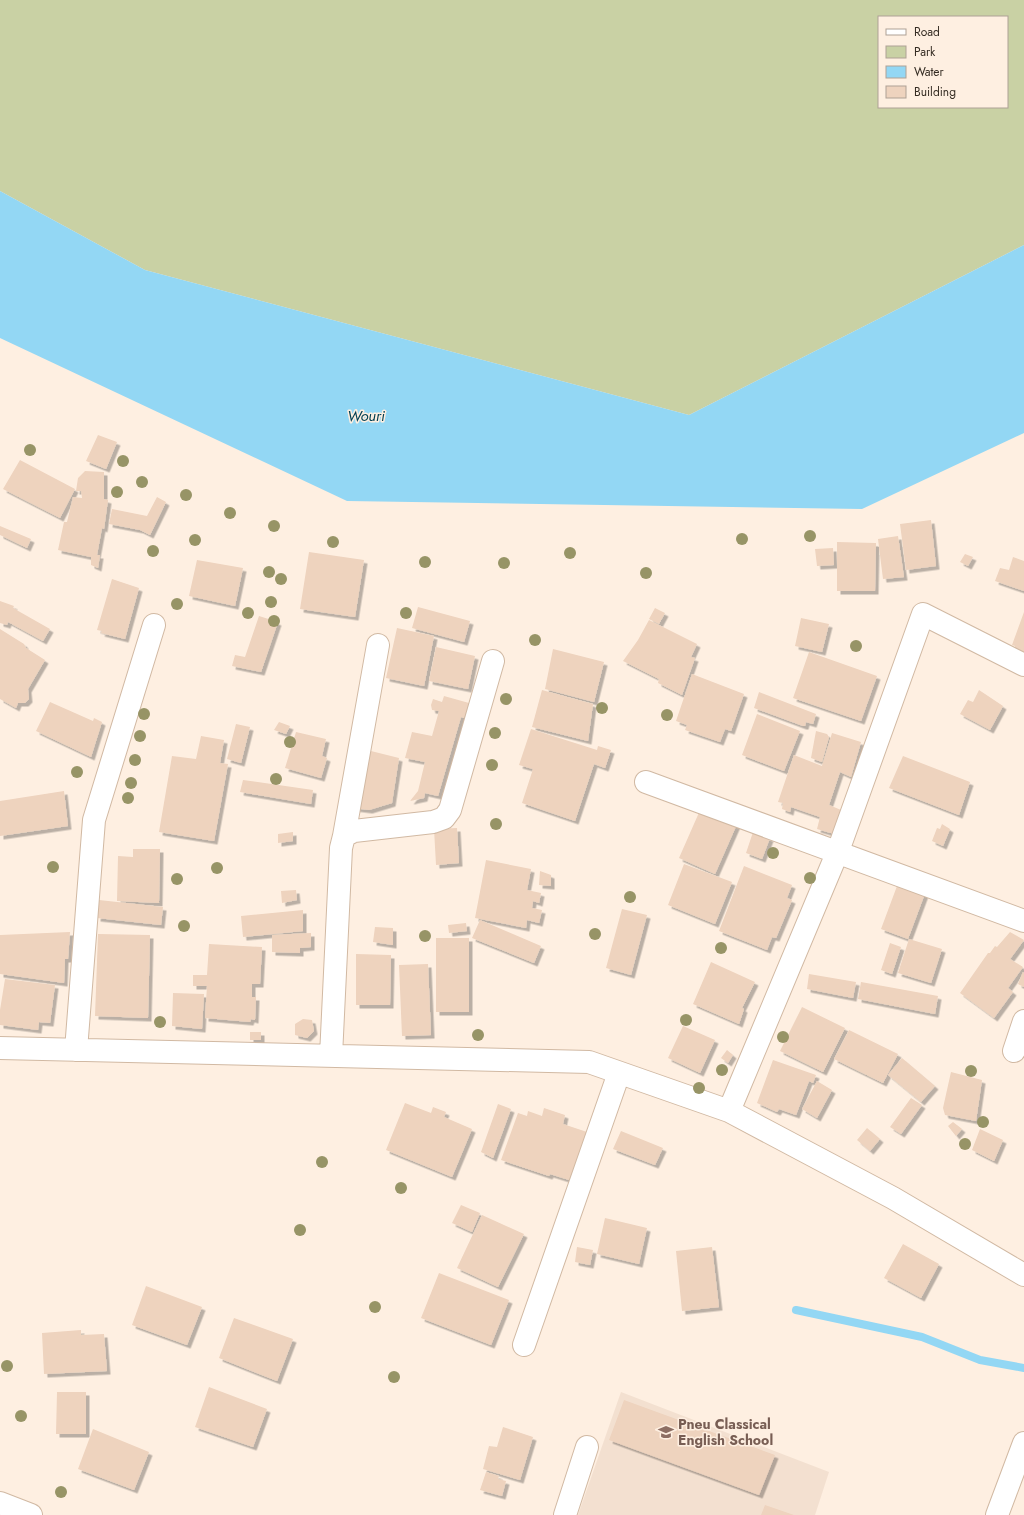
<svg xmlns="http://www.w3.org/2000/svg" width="1024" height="1515" viewBox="0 0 1024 1515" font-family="Jost,sans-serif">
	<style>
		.built { fill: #f3e0d0 }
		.green { fill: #c9d1a4; fill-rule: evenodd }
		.water { fill: #93d7f4 }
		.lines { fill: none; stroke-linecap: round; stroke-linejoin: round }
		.stream { stroke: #93d7f4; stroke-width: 8 }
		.building { fill: #eed3be; filter: url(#shadow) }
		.street-casing { stroke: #d1b9a3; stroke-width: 24 }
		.street { stroke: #fff; stroke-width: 22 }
		.tree { fill: #979466 }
		.labels { text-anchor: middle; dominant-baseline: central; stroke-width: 3; stroke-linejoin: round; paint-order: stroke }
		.education-label { font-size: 14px; font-weight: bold; fill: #785e54; stroke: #feefe1; text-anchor: start }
		.water-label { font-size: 15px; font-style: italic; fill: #003e51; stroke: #feefe1 }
	</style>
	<defs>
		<filter id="shadow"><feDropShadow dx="3.5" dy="3.5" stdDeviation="0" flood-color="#0004"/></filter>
	</defs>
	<rect width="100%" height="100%" fill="#feefe1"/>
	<!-- built -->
	<path class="built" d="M621 1392 829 1472 815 1515H578Z"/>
	<!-- green -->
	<path class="green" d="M0 0H1024V245L689 415 145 270 0 191ZM879 17H1007V107H879Z"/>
	<!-- water -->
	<path class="water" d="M0 191 145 270 689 415 1024 245V433L862 509 347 501 0 338Z"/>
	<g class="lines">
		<!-- stream -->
		<path class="stream" d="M796 1310 922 1337 980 1360 1024 1368"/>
	</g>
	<!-- building -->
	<path class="building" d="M98 435 117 442 106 469 86 461Z
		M20 460 75 489 60 518 3 489Z
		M85 471 104 472V499L108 500 104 529 102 528 97 555H100L98 568 91 565V557L58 550 64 522H67L73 497 82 498 81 491H76L78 478Z
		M157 497 166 502 150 535 140 530 109 524 112 509 147 516Z
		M931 520 936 566 906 570 900 524Z
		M0 526 31 539 27 548 0 535Z
		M898 536 904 577 883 579 878 539Z
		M837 542 876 543 875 591H837Z
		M833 548 834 565 817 566 815 549Z
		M309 552 364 560 355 617 300 609Z
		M965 554 973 557 968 566 960 562Z
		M1013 557 1024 561V591L995 581 1000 568 1009 570Z
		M197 560 243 568 235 606 189 596Z
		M112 579 139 588 125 639 101 633 102 631 97 630Z
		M0 601 14 606 13 608 50 629 43 641 8 622 7 625 0 623Z
		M418 607 470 621 464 642 412 628Z
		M655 608 665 613 659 624 649 619Z
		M1024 612V659L1014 652 1015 646 1012 645Z
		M259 616 278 622 261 672 232 666 235 655 245 657Z
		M801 618 829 624 822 652 795 646Z
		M649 620 697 644 691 657 695 658 682 695 658 683 659 679 623 661 638 640Z
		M397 628 434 636 424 686 386 678Z
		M0 629 24 644 26 648 45 660 28 689 29 699 25 703H18L16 708 0 699Z
		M436 647 475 656 468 689 429 681Z
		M553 649 604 662 594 702 545 689Z
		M809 652 877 676 861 721 793 698Z
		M692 674 744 694 731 731 725 729 720 742 685 730 687 725 676 721Z
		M542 690 593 704 588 741 532 727Z
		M979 690 1003 706 990 730 960 714 968 700 973 702Z
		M759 692 816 714 813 724 806 722 805 726H803L754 708Z
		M444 696 469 703 464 718 461 717 438 796 425 793 424 798 410 801 418 791 425 762 405 758 412 732 432 736 439 711 432 710 431 705 433 699 442 702Z
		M50 702 93 721 94 718 102 722 91 757 36 731Z
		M757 714 800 731 784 771 742 755Z
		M279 722 290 726 286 734 274 730Z
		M236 724 250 727 241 763 227 759Z
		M531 729 597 750 598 746 611 750 605 768 594 764 575 821 522 803 533 769 519 765Z
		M816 731 827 734 829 737 822 762 811 758Z
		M296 732 326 739 322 756 327 758 321 778 285 768Z
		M832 733 861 742 851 777 840 772 829 805 846 812 834 834 817 829 820 817 791 807 790 812 782 809 783 803 778 802 794 755 822 766Z
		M201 736 224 740 220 763 228 764 214 841 159 832 172 756 196 759Z
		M367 750 399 758 392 803 369 810 353 808Z
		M903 756 970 782 959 815 889 788Z
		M243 780 313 790 311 804 240 792Z
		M64 791 68 826 0 836V801Z
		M701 808 737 824 715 874 679 858Z
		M942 824 950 829 943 846 932 841 937 828 940 829Z
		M457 828 459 863 436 865 434 829Z
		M293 832V841L278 843V834Z
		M753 832 770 838 762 859 746 853Z
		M133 849H160L159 903 117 901 118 856 133 857Z
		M486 860 531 869 527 890 541 893 539 903 533 901 532 908 542 910 539 923 527 920 526 928 475 918Z
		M684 864 732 882 715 924 668 905Z
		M744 866 792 885 787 898 792 900 776 938 772 937 767 950 719 931Z
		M540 871 551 875V886L539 885Z
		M900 878 927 888 908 939 881 929Z
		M296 890 297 900 282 903 281 891Z
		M99 900 163 907 161 925 97 918Z
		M622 909 647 915 631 975 606 968Z
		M303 910V931L243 937 241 916Z
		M480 920 541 946 534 963 472 938Z
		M466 923 467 931 449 933 448 925Z
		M375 927 393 928V945L373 942Z
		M70 932 68 959H65L64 983 0 974V935Z
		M1010 932 1024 940 1010 959 1023 967 1008 988 1013 992 994 1018 960 993 988 953H990L995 946 997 947Z
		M311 933V947L300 948V953L272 952V935Z
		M98 934 150 935 148 1018 95 1016Z
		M436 938H469V1012H436Z
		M909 939 942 949 931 983 898 973Z
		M890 943 901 947 892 974 881 970Z
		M209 944 262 947 260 984H252V997H256L255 1020 251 1019 250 1022 205 1018 207 986H193V975H207Z
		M356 954 391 955 390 1005H356Z
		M711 962 755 982 742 1008 744 1009 739 1024 693 1004Z
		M428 964 431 1035 402 1036 399 965Z
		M1023 972 1024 973V987L1018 984Z
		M809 974 856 982 853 998 807 989Z
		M5 979 55 985 50 1023 39 1022 38 1030 0 1025V1010Z
		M861 982 938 996 935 1014 858 999Z
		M173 993 204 994 202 1029 172 1026Z
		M802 1007 845 1028 823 1072 780 1051Z
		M303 1019 312 1020 314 1031 307 1038 295 1035V1024Z
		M683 1026 715 1040 700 1073 668 1058Z
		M849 1030 898 1054 883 1083 834 1059Z
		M250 1032H261V1040H250Z
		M727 1050 733 1055 728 1063 721 1058Z
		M902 1058 935 1086 921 1102 888 1075Z
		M773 1060 816 1075 813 1083 809 1081 796 1115 779 1109 777 1112 757 1103Z
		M951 1072 982 1080 976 1121 945 1115 943 1108Z
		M817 1081 832 1090 817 1118 802 1109Z
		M911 1098 922 1105 901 1134 890 1127Z
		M405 1103 431 1113 433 1107 446 1112 444 1117 472 1129 452 1177 386 1150Z
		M498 1104 511 1109 493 1158 481 1152Z
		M544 1108 565 1115 563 1124 587 1132 569 1180 550 1174 549 1176 501 1160 518 1113 527 1116 528 1111 542 1116Z
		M953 1122 962 1129 956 1136 948 1126Z
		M867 1128 880 1139 870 1151 857 1140Z
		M980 1129 1003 1140 994 1161 972 1150Z
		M621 1131 663 1148 655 1165 613 1149Z
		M461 1205 480 1213 472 1232 452 1223Z
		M482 1215 524 1234 498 1287 457 1268Z
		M605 1218 647 1228 639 1264 597 1254Z
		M903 1244 939 1264 921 1298 884 1278Z
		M577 1247 593 1250 590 1265 575 1262Z
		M712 1247 719 1307 682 1311 676 1251Z
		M439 1273 509 1300 491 1345 421 1318Z
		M146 1286 202 1307 187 1345 132 1325Z
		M234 1318 293 1339 277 1381 219 1358Z
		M81 1330V1335L104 1334 107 1371 44 1374 42 1333Z
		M209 1387 267 1409 253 1447 195 1427Z
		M57 1392H86V1434H56Z
		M624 1400 775 1455 759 1495 609 1440Z
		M503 1427 533 1437 520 1480 483 1469 489 1446 497 1447Z
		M93 1429 149 1452 134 1490 78 1469Z
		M486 1472 499 1476 498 1479 506 1481 502 1496 480 1490Z
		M765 1505 794 1515H761Z"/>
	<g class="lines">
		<defs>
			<path id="street" d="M646 782 1024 921
				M344 836 378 645
				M0 1048 589 1062 729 1111 893 1198 1024 1275
				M76 1050 94 820 154 625
				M1014 1051 1024 1021
				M331 1056 341 848 344 836 354 831 433 822 444 818 450 810 493 661
				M729 1111 838 851 923 614 1024 665
				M524 1345 619 1073
				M0 1503 31 1515
				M565 1515 587 1447
				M997 1515 1024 1443"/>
		</defs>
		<!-- street casing -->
		<use href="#street" class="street-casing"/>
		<!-- street -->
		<use href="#street" class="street"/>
	</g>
	<!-- trees -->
	<g class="tree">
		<circle cx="30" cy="450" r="6"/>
		<circle cx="123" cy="461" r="6"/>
		<circle cx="142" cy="482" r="6"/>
		<circle cx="117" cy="492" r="6"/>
		<circle cx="186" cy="495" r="6"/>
		<circle cx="230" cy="513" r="6"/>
		<circle cx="274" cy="526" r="6"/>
		<circle cx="810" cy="536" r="6"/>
		<circle cx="742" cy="539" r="6"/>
		<circle cx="195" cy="540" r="6"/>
		<circle cx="333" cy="542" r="6"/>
		<circle cx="153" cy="551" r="6"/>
		<circle cx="570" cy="553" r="6"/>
		<circle cx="425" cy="562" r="6"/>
		<circle cx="504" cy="563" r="6"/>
		<circle cx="269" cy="572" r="6"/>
		<circle cx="646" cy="573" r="6"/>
		<circle cx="281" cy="579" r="6"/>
		<circle cx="271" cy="602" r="6"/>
		<circle cx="177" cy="604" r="6"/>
		<circle cx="248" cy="613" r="6"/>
		<circle cx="406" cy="613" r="6"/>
		<circle cx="274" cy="621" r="6"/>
		<circle cx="535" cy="640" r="6"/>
		<circle cx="856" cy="646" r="6"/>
		<circle cx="506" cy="699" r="6"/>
		<circle cx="602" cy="708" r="6"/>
		<circle cx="144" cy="714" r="6"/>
		<circle cx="667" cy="715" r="6"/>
		<circle cx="495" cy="733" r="6"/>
		<circle cx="140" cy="736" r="6"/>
		<circle cx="290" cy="742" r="6"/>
		<circle cx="135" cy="760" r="6"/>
		<circle cx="492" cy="765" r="6"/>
		<circle cx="77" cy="772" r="6"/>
		<circle cx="276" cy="779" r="6"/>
		<circle cx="131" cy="783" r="6"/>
		<circle cx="128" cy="798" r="6"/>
		<circle cx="496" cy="824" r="6"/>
		<circle cx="773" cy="853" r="6"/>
		<circle cx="53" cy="867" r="6"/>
		<circle cx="217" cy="868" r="6"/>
		<circle cx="810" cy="878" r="6"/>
		<circle cx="177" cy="879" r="6"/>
		<circle cx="630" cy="897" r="6"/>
		<circle cx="184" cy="926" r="6"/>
		<circle cx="595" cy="934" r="6"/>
		<circle cx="425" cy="936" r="6"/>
		<circle cx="721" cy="948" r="6"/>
		<circle cx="686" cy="1020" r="6"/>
		<circle cx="160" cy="1022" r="6"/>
		<circle cx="478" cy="1035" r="6"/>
		<circle cx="783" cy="1037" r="6"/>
		<circle cx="722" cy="1070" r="6"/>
		<circle cx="971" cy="1071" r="6"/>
		<circle cx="699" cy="1088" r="6"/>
		<circle cx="983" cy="1122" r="6"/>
		<circle cx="965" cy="1144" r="6"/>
		<circle cx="322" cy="1162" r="6"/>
		<circle cx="401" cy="1188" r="6"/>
		<circle cx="300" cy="1230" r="6"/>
		<circle cx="375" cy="1307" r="6"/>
		<circle cx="7" cy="1366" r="6"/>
		<circle cx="394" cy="1377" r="6"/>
		<circle cx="21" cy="1416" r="6"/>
		<circle cx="61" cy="1492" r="6"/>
	</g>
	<!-- icons -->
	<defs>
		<symbol id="school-bare" viewBox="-9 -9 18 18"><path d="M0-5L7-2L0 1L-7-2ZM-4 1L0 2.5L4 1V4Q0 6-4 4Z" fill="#8d6e63" stroke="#feefe1" stroke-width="2.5" paint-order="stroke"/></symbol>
	</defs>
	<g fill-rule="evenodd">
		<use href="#school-bare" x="655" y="1421" width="22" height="22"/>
	</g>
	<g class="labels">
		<!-- education labels -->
		<g class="education-label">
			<text x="678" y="1424">Pneu Classical<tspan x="678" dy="16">English School</tspan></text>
		</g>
		<!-- water labels -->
		<g class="water-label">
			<text x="366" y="416">Wouri</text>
		</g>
	</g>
	<!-- legend -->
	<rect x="878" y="16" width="130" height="92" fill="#feefe1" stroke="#aea195"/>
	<rect x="886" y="29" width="20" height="6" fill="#ffffff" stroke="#aea195"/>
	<text x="914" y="36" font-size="12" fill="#352c23">Road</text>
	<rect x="886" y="46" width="20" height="12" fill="#c9d1a4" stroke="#aea195"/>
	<text x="914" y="56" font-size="12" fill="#352c23">Park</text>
	<rect x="886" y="66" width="20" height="12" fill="#93d7f4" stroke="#aea195"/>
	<text x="914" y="76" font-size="12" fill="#352c23">Water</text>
	<rect x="886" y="86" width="20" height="12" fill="#eed3be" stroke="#aea195"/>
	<text x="914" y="96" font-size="12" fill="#352c23">Building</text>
</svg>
